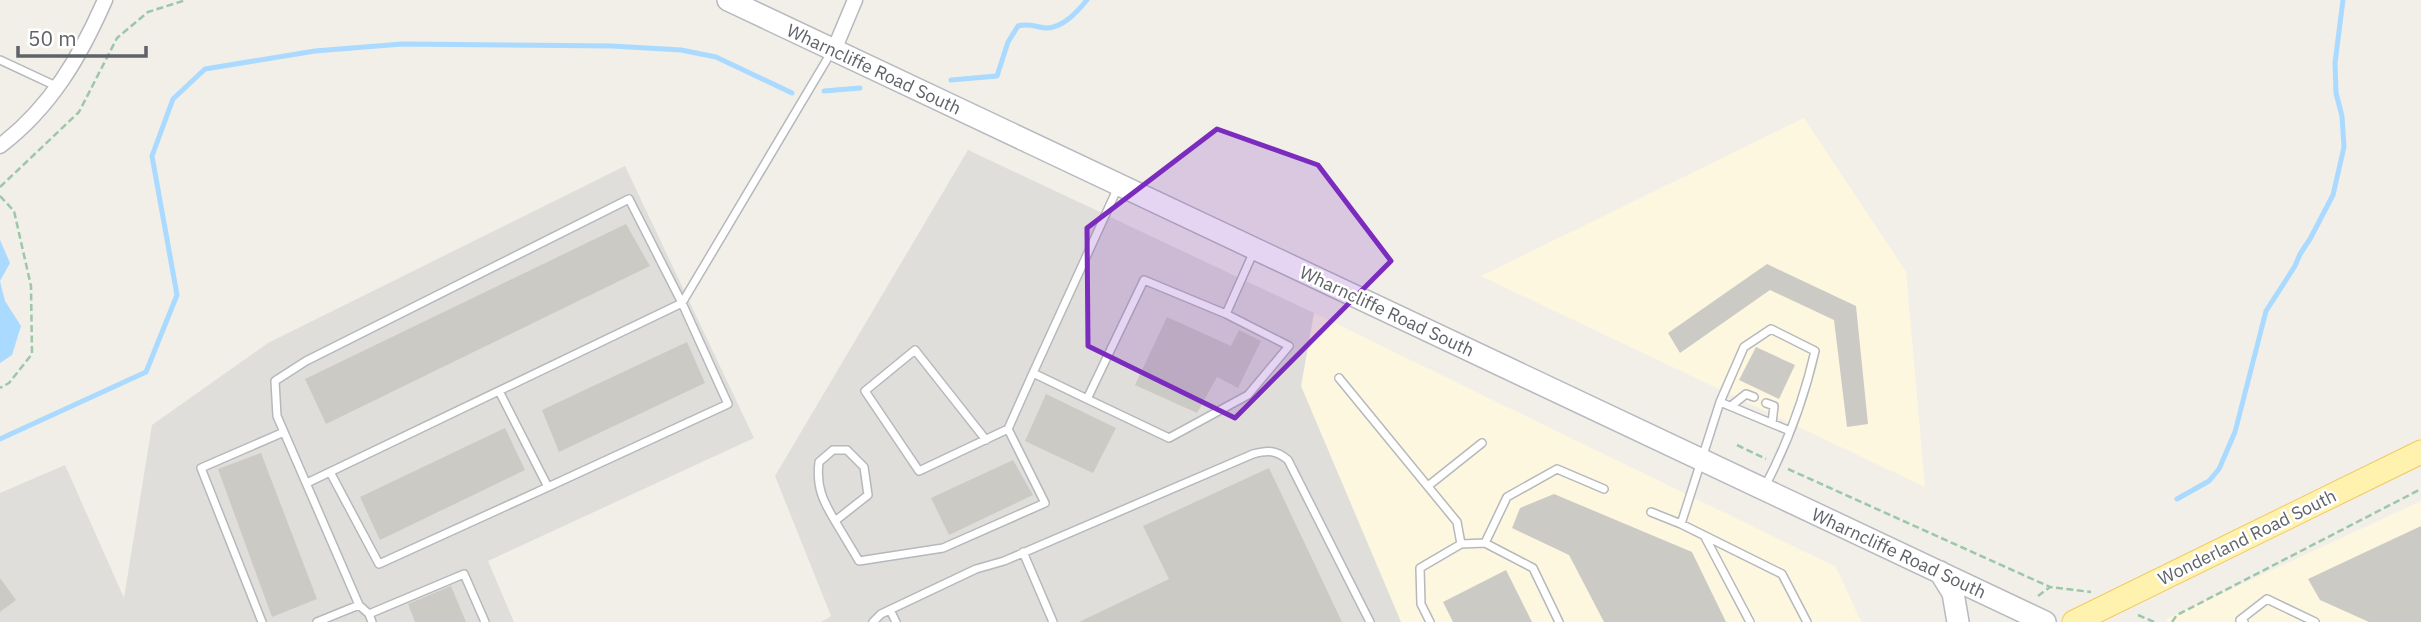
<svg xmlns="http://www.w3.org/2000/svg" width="2421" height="622" viewBox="0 0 2421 622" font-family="'IBM Plex Sans',sans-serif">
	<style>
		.commercial { fill: #fef7e0 }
		.industrial { fill: #e0deda }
		.water { fill: #aadaff }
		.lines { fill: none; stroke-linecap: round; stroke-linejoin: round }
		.stream { stroke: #aadaff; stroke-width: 5 }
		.building { fill: #cccac5 }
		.lane-casing { stroke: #b5b8bc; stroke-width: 10 }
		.street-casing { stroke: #b5b8bc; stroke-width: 17 }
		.secondary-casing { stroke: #b6babf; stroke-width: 24 }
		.primary-casing { stroke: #f2c960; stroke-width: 25 }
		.path { stroke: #9cc7a9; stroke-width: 2.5; stroke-dasharray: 7 3.5; stroke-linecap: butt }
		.lane { stroke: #fff; stroke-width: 7 }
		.street { stroke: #fff; stroke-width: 14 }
		.secondary { stroke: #fff; stroke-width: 21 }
		.primary { stroke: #fff2af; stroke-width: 23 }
		.marked { fill: #7b2cbf; fill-opacity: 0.2; stroke: #7b2cbf; stroke-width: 5; stroke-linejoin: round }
		.labels { text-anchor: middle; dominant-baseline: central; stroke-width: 5; stroke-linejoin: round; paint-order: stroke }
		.street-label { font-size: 18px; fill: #5f6368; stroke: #fff }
	</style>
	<rect width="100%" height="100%" fill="#f1efe8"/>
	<!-- commercial -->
	<path class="commercial" d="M1804 118 1906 272 1925 487 1481 276Z
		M1314 313 1836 567 1861 622H1401L1301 386Z
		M2421 501V622H2169L2165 620Z"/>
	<!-- industrial -->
	<path class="industrial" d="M968 150 1314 313 1301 386 1401 622H821L831 616 775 476Z
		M625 166 754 438 488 561 514 622H0V493L65 465 124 598 152 425 268 343Z"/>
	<!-- water -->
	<path class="water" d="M0 240 10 263 0 281 5 301 21 326 12 355 0 363Z"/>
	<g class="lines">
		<!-- stream -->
		<path class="stream" d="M951 80 997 76 1008 42 1018 26C1031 23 1034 27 1046 28 1063 28 1077 12 1087 0
			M824 91 860 88
			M0 439 146 372 177 295 152 156 173 99 205 69 315 51 402 44 612 46 681 50 716 57 792 93
			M2177 499 2209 481 2219 469 2235 432 2266 311 2295 266 2300 254 2310 239 2333 195 2344 147 2342 116 2336 93 2335 63 2343 0"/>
	</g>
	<!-- building -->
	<path class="building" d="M626 224 650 266 326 424 305 379Z
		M1767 264 1856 306 1868 424 1847 427 1834 320 1770 290 1680 353 1668 333Z
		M1167 317 1231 346 1239 330 1261 341 1238 388 1217 377 1197 413 1135 385Z
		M687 342 705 383 559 452 542 410Z
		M1756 347 1795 365 1779 399 1739 380Z
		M1046 394 1116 428 1093 473 1025 441Z
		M505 428 525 470 380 540 360 497Z
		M261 453 317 599 272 617 218 469Z
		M1013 460 1033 495 949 535 931 498Z
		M1269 468 1342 622H1079L1169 579 1143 526Z
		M1554 494 1692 552 1726 622H1604L1569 555 1512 528 1520 508Z
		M2421 526V622H2369L2320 600 2308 579Z
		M1506 570 1532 622H1453L1443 602Z
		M0 578 16 600 0 612Z
		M451 586 466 622H415L408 604Z"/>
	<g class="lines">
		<defs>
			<path id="lane" d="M0 60 58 87
				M1226 314 1254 251
				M1339 378 1457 522 1461 544
				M1087 399 1169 438 1248 395 1289 346 1226 314 1144 280 1087 399 1033 373 1119 185
				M1720 402 1790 431
				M1766 403 1774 406 1772 423
				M1731 406 1746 394 1754 397
				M986 440 915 350 865 391 919 471 1008 429 1033 373
				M330 472 379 564 548 487 499 391
				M307 483 682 303 728 404 548 487
				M1428 486 1482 443
				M1651 512 1681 524 1782 574 1807 622
				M835 521C823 501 816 487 819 462L833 450H847L864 467 868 495 835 521 859 561 943 548 1045 503 1008 429
				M1681 524 1720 402 1744 347 1771 329 1815 351C1804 399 1787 445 1764 488
				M1705 537 1750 622
				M1023 552 1053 622
				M890 610 896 622
				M369 614 464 574 485 622
				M262 622 201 468 284 432
				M317 622 359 605
				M372 622 369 614 359 605 277 416 275 381 306 361 629 199 682 303 832 51
				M873 622 881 614 976 569 1004 561 1253 454C1268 450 1276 450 1288 460L1370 622
				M1430 622 1421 604 1420 568 1461 544 1485 543
				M1559 622 1533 568 1485 543 1507 497 1557 469 1604 489
				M2244 622 2240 620 2267 599 2315 622"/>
			<path id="street" d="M834 50 855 0
				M0 146C51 107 80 57 105 0"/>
			<path id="secondary" d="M728 0 2045 622
				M1940 572 1953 593 1958 622"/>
			<path id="primary" d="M2074 622 2421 452"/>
		</defs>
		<!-- lane casing -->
		<use href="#lane" class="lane-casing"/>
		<!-- street casing -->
		<use href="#street" class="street-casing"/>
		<!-- secondary casing -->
		<use href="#secondary" class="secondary-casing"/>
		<!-- primary casing -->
		<use href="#primary" class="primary-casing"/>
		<!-- path -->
		<path class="path" d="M0 187 79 112 117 38 148 12 186 0
			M0 196 14 211 31 286 32 354 9 383 0 388
			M1737 445 1766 459
			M1788 469 2050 587
			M2038 596 2050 587 2091 592
			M2138 615 2154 622
			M2172 622 2177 615 2421 489"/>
		<!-- lane -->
		<use href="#lane" class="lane"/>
		<!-- street -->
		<use href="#street" class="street"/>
		<!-- secondary -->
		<use href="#secondary" class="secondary"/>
		<!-- primary -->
		<use href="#primary" class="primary"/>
	</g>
	<!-- marked area -->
	<path class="marked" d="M1217 129 1318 165 1391 261 1235 418 1088 346 1087 228Z"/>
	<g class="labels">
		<!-- street labels -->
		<g class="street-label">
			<text transform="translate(874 69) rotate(25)">Wharncliffe Road South</text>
			<text transform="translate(1387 311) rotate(25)">Wharncliffe Road South</text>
			<text transform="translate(2247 537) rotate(-26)">Wonderland Road South</text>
			<text transform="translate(1899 553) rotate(25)">Wharncliffe Road South</text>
		</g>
	</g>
	<!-- scale -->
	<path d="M18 46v10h128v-10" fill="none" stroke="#5f6368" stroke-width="3.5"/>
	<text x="28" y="46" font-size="21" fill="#5f6368" stroke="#ffffff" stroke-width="5" paint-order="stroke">50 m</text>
</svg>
